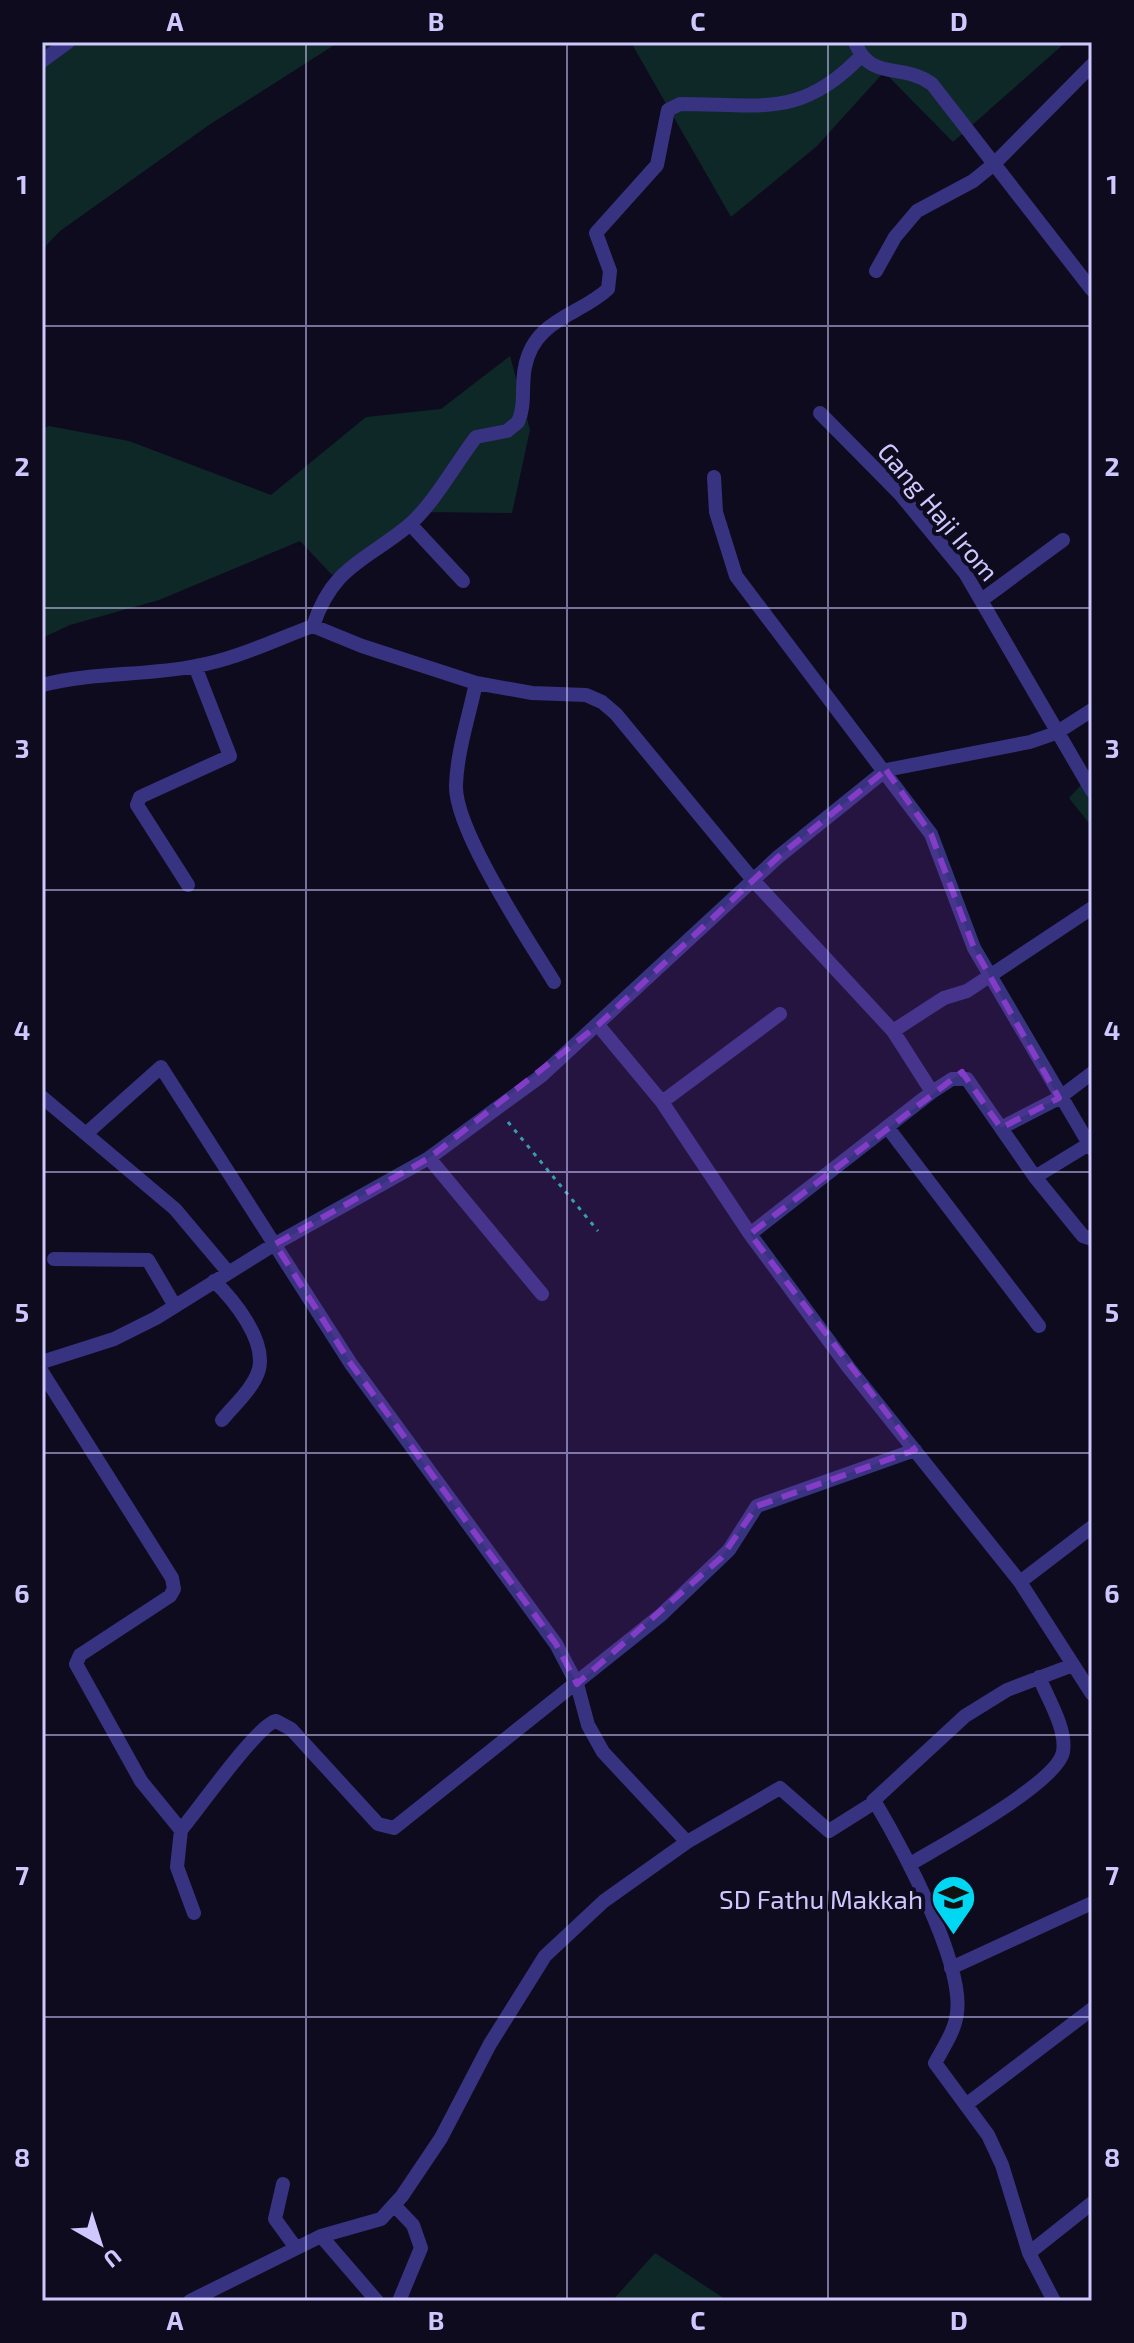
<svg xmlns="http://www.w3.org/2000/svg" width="1134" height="2343" viewBox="0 0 1134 2343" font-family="'Exo 2',sans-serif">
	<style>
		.green { fill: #0d2827 }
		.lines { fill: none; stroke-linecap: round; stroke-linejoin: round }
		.path { stroke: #26b4ad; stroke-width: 3; stroke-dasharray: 4 6; stroke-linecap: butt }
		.minor { stroke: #373380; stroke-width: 14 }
		.marked { fill: #833cc5; fill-opacity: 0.2; stroke: #833cc5; stroke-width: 6; stroke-dasharray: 16 10; stroke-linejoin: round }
		.grid { fill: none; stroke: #cec8ff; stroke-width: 2; stroke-opacity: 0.55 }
		.labels { text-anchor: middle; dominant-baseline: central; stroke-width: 8; stroke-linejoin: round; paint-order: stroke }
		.street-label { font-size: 26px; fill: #cec8ff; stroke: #0e0b1e }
		.poi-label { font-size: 26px; fill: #cec8ff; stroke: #0e0b1e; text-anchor: end }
		.neatline { fill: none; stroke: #cec8ff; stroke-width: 3 }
		.grid-label { font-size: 26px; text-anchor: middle; font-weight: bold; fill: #cec8ff }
	</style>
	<rect width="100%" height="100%" fill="#0e0b1e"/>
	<!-- green -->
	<path class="green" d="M42 42H339L209 125 60 231 42 250Z
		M641 42H1066L953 142 884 72 817 146 731 217 633 46Z
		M510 356 530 430 512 513 421 512 332 575 300 541 159 600 70 625 42 638V429L49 426 129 441 271 495 366 417 441 409Z
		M1092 773V827L1069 798Z
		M655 2253 728 2301H612Z"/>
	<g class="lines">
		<!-- path -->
		<path class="path" d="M508 1122 598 1231"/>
		<!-- minor -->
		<path class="minor" d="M855 42C870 82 902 62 932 84L1092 290
			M42 61 68 42
			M876 271 895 237 917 211 973 181 994 164 1092 65
			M820 413 900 494 965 573 1092 791
			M714 477 716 512 736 576 931 834 974 948 1092 1149
			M410 524 463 581
			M983 599 1063 540
			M313 626C333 566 364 562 408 526 433 505 456 463 476 437L507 431 518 422C526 405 521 385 525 367 534 319 579 316 608 289L610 271 596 233 657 165 668 110 680 104C760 104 801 119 861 56
			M476 683C469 716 457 752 456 785 454 829 529 941 554 982
			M42 685C93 672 145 676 196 666 237 659 274 640 313 626L362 646 476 683 532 693 586 695 602 702 616 714 753 880 893 1031 944 998 967 991 1092 908
			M188 885 137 805 140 797 230 756 195 666
			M598 1025 662 1102 750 1234 849 1368 1020 1582 1092 1694
			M893 1031 932 1092 952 1079H967L1035 1177 1083 1236 1092 1239
			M42 1097 175 1209 228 1272
			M662 1102 780 1014
			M888 1128 1039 1326
			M1001 1128 1059 1098 1092 1073
			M88 1132 161 1067 351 1364 556 1644 577 1684 588 1725 603 1752 687 1842 780 1788 829 1831 875 1802C901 1846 964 1962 957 2013 955 2031 943 2048 935 2063L988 2135 1002 2165 1029 2253 1054 2301
			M429 1158 542 1294
			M1035 1177 1089 1144
			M750 1234 932 1092
			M54 1259 148 1260 175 1306
			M214 1281C234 1300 266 1340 259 1369 254 1388 234 1405 222 1420
			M42 1362 114 1339 156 1318 275 1244 429 1158 541 1076 778 857 886 770 1030 742 1056 733 1092 710
			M42 1372 172 1578 174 1589 170 1596 80 1655 76 1664 141 1781 181 1830 177 1867 194 1913
			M1020 1582 1092 1527
			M873 1801 965 1716 1007 1690 1073 1665
			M181 1830C198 1810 258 1724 276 1721L291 1729 378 1824 394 1828 661 1615 729 1550 757 1506 915 1450
			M912 1863C942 1845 1057 1783 1063 1752 1067 1729 1048 1699 1039 1677
			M951 1968 1092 1903
			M967 2104 1092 2009
			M283 2184 275 2219 296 2248
			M394 2205 413 2225 421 2248 399 2301
			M321 2236 377 2301
			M1029 2253 1092 2203
			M190 2301 321 2236 381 2219 402 2196 441 2138 490 2044 545 1956 604 1901 687 1842"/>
	</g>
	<!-- marked area -->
	<path class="marked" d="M886 770 931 834 974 948 1059 1098 1001 1128 962 1072 750 1234 915 1450 757 1506 721 1558 577 1684 556 1644 351 1364 275 1244 429 1158 598 1025 778 857Z"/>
	<!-- grid -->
	<path class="grid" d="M306 42V2301M567 42V2301M828 42V2301M42 326H1092M42 608H1092M42 890H1092M42 1172H1092M42 1453H1092M42 1735H1092M42 2017H1092"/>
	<!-- icons -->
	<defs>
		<symbol id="school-pin" viewBox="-11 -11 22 30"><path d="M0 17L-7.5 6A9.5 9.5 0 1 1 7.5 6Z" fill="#00d8f3" stroke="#0e0b1e"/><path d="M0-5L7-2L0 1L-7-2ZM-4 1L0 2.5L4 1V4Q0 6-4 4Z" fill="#111"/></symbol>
	</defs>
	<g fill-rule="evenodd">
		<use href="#school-pin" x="928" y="1872" width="51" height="69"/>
	</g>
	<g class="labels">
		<!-- street labels -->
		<g class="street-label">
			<text transform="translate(939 511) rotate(50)">Gang Haji Irom</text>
		</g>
		<!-- poi labels -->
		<g class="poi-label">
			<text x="923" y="1898">SD Fathu Makkah</text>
		</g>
	</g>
	<!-- border -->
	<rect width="1134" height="2343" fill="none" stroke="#0e0b1e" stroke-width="88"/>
	<!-- north arrow -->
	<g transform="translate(100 2243) rotate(141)" stroke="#0e0b1e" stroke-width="6" paint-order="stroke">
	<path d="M0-6L14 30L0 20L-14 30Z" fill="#cec8ff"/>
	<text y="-12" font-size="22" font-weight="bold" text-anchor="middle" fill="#cec8ff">U</text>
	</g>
	<rect x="44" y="44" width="1046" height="2255" class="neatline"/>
	<g class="grid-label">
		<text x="175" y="31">A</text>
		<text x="436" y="31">B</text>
		<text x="698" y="31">C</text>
		<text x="959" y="31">D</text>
		<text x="22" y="194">1</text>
		<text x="1112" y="194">1</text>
		<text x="22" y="476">2</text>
		<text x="1112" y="476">2</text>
		<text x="22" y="758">3</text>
		<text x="1112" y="758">3</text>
		<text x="22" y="1040">4</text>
		<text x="1112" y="1040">4</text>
		<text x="22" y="1322">5</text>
		<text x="1112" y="1322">5</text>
		<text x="22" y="1603">6</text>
		<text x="1112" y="1603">6</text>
		<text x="22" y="1885">7</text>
		<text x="1112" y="1885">7</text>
		<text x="22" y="2167">8</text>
		<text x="1112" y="2167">8</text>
		<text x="175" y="2330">A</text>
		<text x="436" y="2330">B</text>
		<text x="698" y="2330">C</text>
		<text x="959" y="2330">D</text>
	</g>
</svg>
